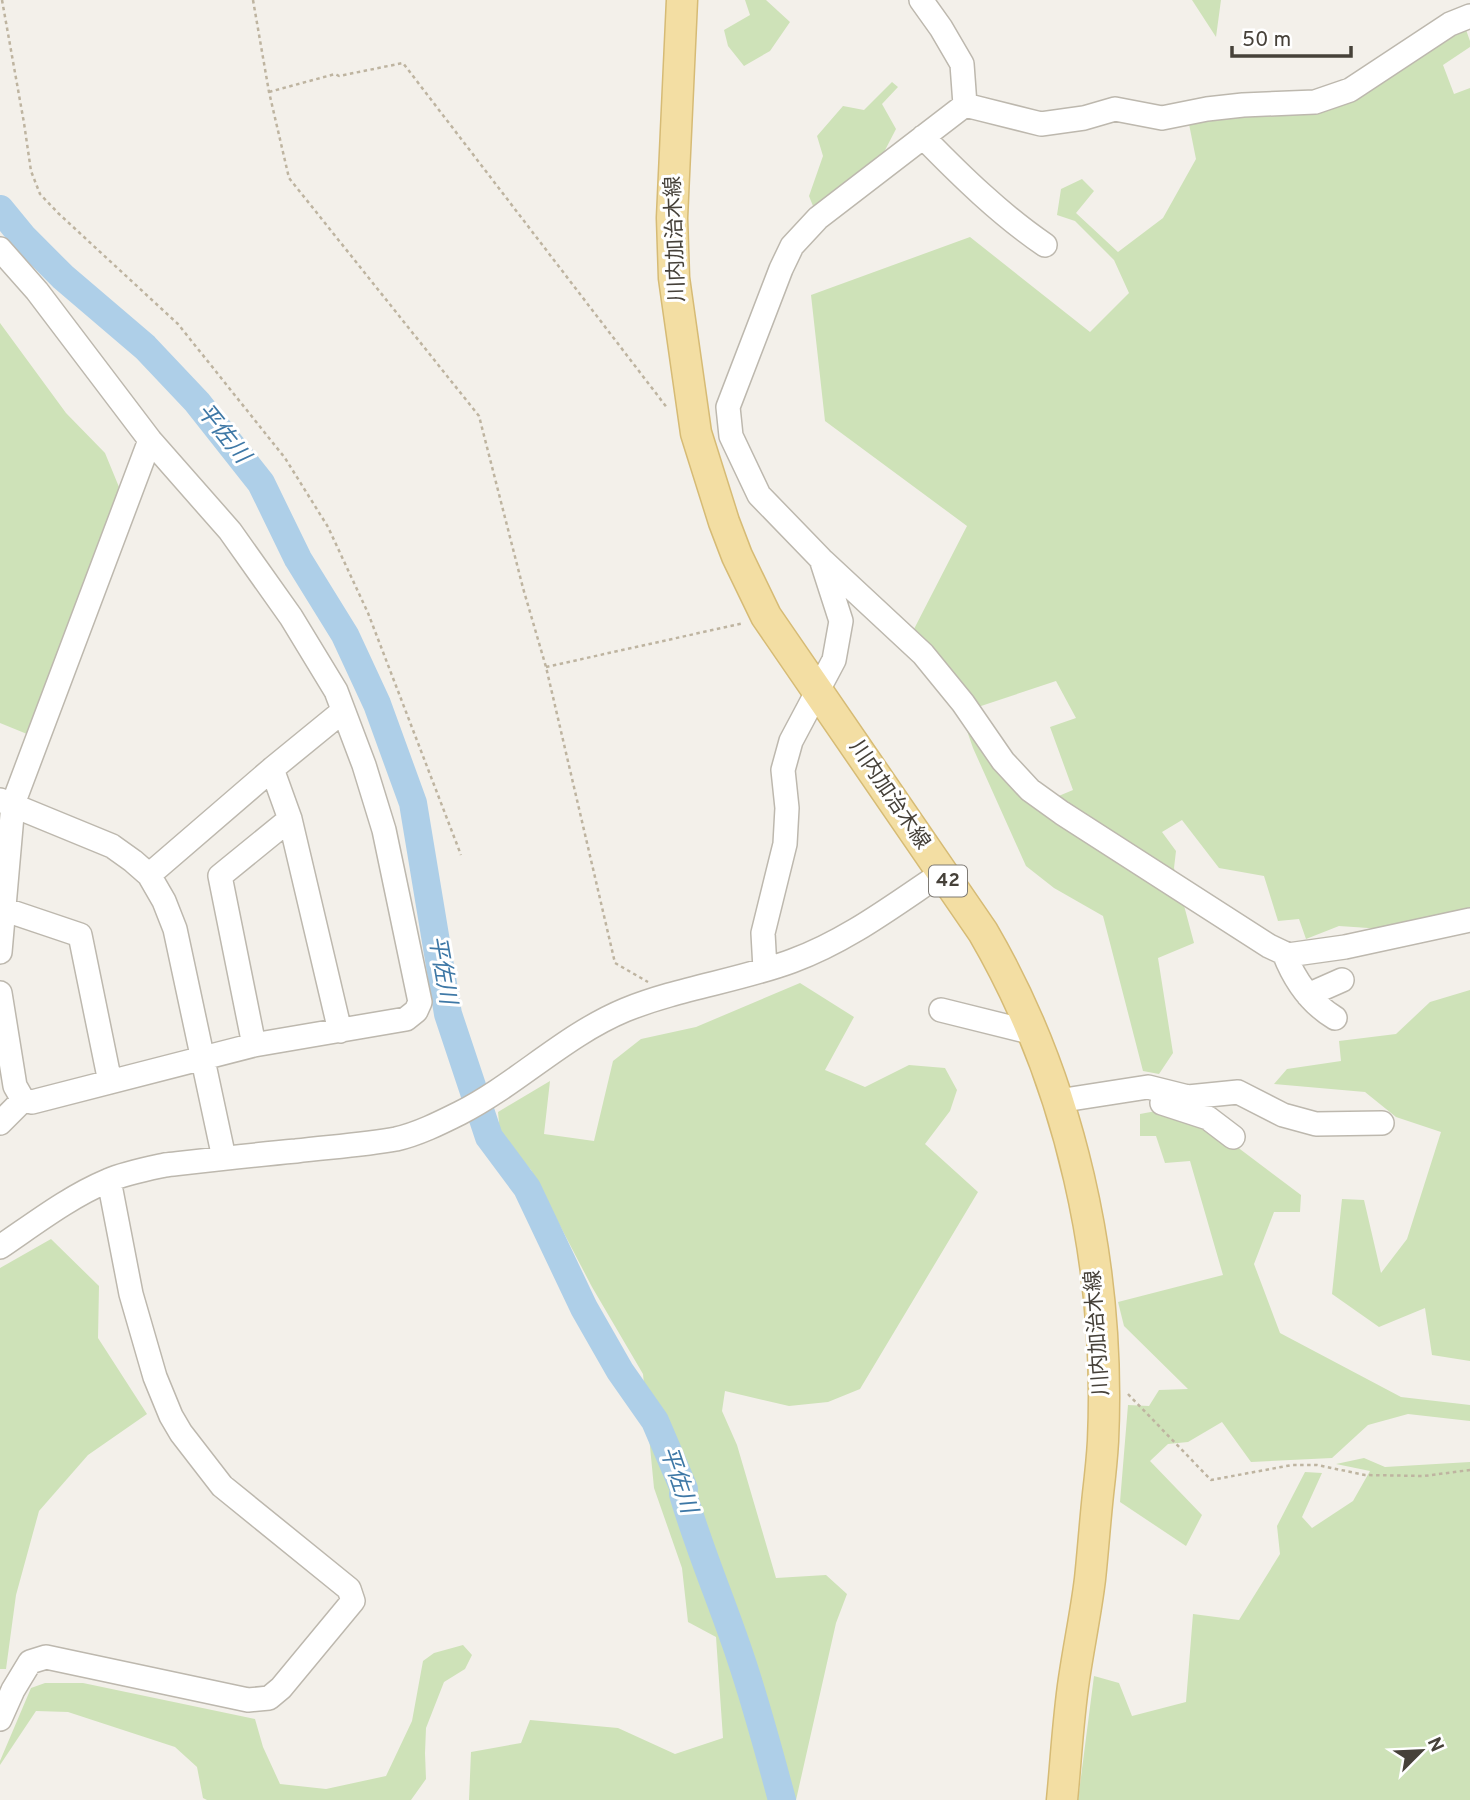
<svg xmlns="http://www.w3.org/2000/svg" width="1470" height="1800" viewBox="0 0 1470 1800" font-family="Overpass,'Noto Sans JP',sans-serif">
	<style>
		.green { fill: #cee2b8 }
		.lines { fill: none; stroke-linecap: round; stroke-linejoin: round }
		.river { stroke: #aecfe8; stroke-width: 28 }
		.minor-casing { stroke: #bdb8ae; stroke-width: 26 }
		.major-casing { stroke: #d6bb75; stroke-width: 33 }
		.path { stroke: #beb4a0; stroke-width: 2.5; stroke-dasharray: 3.5 3.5; stroke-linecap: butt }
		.minor { stroke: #fff; stroke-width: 23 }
		.major { stroke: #f3dea3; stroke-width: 30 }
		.labels { text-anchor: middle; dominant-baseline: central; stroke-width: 6; stroke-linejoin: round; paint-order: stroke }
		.shield { fill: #fff; stroke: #7e7a74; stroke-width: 2 }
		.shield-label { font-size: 19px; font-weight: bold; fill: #464139 }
		.street-label { font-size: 21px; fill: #464139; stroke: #fff }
		.water-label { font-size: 23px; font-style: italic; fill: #3e78a6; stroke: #fff }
	</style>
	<rect width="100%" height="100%" fill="#f3f0ea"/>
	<!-- green -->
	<path class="green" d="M745 0H766L790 22 770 51 744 66 728 46 724 30 750 15Z
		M1192 0H1221L1216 37Z
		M1465 27 1470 41V47L1443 65 1454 94 1470 88V909L1383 929 1339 926 1306 939 1299 919 1278 921 1264 876 1219 868 1182 820 1162 832 1176 851 1174 868 1194 943 1158 958 1173 1053 1159 1074 1143 1071 1103 916 1054 888 1026 866 973 748 966 728 1037 805 1073 790 1050 727 1076 718 1056 681 978 707 914 629 967 526 825 421 811 295 970 237 1090 332 1129 293 1114 260 1075 221 1057 215 1061 189 1082 179 1094 191 1076 213 1118 252 1163 218 1196 159 1189 124 1240 113 1322 110Z
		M892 82 898 87 882 104 896 129 882 156 813 206 809 196 823 156 817 136 843 106 864 110Z
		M0 323 66 413 105 453 119 487 27 734 0 723Z
		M800 983 854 1017 825 1070 865 1087 909 1065 945 1068 957 1090 950 1111 925 1144 978 1192 860 1389 828 1402 789 1406 725 1391 722 1411 737 1445 776 1578 826 1575 847 1594 836 1623 796 1800H469L471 1752 521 1743 530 1720 618 1728 675 1754 723 1738 716 1637 688 1622 682 1568 654 1488 643 1374 592 1287 531 1170 500 1134 498 1112 550 1081 544 1134 594 1141 613 1061 641 1039 696 1027Z
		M1470 990V1361L1432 1355 1425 1308 1379 1327 1332 1294 1342 1199 1364 1200 1381 1273 1407 1239 1441 1132 1396 1117 1365 1092 1274 1084 1287 1069 1341 1061 1339 1041 1396 1034 1430 1002Z
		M1156 1111 1216 1131 1301 1195 1300 1212H1274L1254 1264 1280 1333 1401 1397 1470 1405V1421L1408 1414 1368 1425 1332 1458 1251 1462 1222 1422 1188 1442 1168 1444 1150 1461 1202 1515 1186 1546 1120 1502 1128 1405 1149 1406 1159 1390 1188 1389 1124 1326 1118 1302 1223 1275 1190 1161 1165 1163 1156 1136H1140V1114Z
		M51 1239 99 1286 98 1338 147 1414 88 1455 39 1511 16 1595 6 1669H0V1268Z
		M1364 1458 1385 1467 1470 1462V1800H1078L1094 1676 1119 1683 1132 1716 1186 1702 1193 1614 1239 1620 1280 1554 1277 1526 1305 1472 1322 1473 1302 1517 1312 1528 1353 1501 1370 1471 1336 1464Z
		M463 1645 472 1655 465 1669 444 1682 426 1728 425 1753 426 1779 411 1800H207L203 1798 197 1767 175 1747 68 1712 36 1711 0 1765V1761L31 1688 45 1683H83L255 1719 263 1747 280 1784 326 1789 386 1776 412 1721 423 1661 434 1653Z"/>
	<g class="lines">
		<!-- river -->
		<path class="river" d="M0 209 23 237 63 277 145 347 197 402 261 483 298 559 345 635 377 704 413 803 448 1014 489 1137 527 1188 584 1308 620 1371 655 1421 684 1489 683 1494C699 1549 722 1602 740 1656 756 1703 769 1752 782 1800"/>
		<defs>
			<path id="minor" d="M921 0 941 28 962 64 965 105
				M965 105 1041 124 1084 118 1115 109 1162 118 1207 109 1243 105 1315 102 1350 90 1450 24 1470 16
				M923 137C961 176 1001 215 1045 245
				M0 249 37 291 150 440 230 531 291 617 336 691 364 765 384 830 420 1002 416 1011 406 1019 254 1045 32 1102 23 1100 15 1086 0 993
				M823 561 923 654 963 703 1003 761 1030 790 1062 813 1269 946 1288 955 1345 947 1470 920
				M272 769 290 819 340 1031
				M0 800 112 846 133 861 149 875 164 901 175 929 224 1158
				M149 875 272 769 343 711
				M0 908 80 935 110 1082
				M0 952 13 804 150 440
				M1284 953C1294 979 1310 1003 1335 1018
				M765 969 763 933 785 844 787 808 783 770 791 741 834 660 841 621 821 559 759 495 731 436 728 407 781 269 792 246 818 218 965 105
				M1308 995 1342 980
				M941 1010 1034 1033
				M254 1045 220 876 290 819
				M1058 1101 1148 1087 1188 1097 1238 1092 1283 1115 1316 1124 1382 1123
				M1162 1103 1208 1118 1233 1137
				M0 1123 23 1100
				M0 1247C34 1224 69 1197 107 1181 125 1173 146 1169 165 1165 209 1160 252 1155 296 1151 329 1147 363 1145 396 1139 418 1134 440 1123 460 1113 517 1084 565 1035 625 1010 679 988 738 981 792 961 847 941 894 905 942 873
				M0 1719 13 1690 30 1662 46 1657 248 1700 269 1698 281 1688 353 1601 349 1589 222 1486 181 1433 171 1416 155 1377 131 1294 109 1180"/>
			<path id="major" d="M682 0 672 218 674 278 696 433 724 522 737 556 766 616 983 932C1071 1083 1111 1266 1103 1441 1102 1459 1100 1477 1098 1494 1095 1522 1093 1551 1090 1579 1086 1612 1079 1645 1074 1679 1068 1719 1066 1760 1062 1800"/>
		</defs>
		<!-- minor casing -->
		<use href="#minor" class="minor-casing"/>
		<!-- major casing -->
		<use href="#major" class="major-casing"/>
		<!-- path -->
		<path class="path" d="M2 0 24 123 31 171 40 194 58 213 178 324 285 458 328 527 368 613 461 855
			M253 0 269 92 289 178 479 416 523 588 546 667 615 963 648 982
			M269 92 335 74 339 76 403 63 668 409
			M546 667 744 623
			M1128 1394 1211 1480 1292 1465H1317L1365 1475 1424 1476 1470 1470"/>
		<!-- minor -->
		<use href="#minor" class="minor"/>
		<!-- major -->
		<use href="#major" class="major"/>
	</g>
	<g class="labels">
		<!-- shield labels -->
		<rect class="shield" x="929" y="865.5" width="38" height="31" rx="5"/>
		<g class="shield-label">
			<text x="948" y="881">42</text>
		</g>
		<!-- street labels -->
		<g class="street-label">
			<text transform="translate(676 239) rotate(-92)">川内加治木線</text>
			<text transform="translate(889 795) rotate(56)">川内加治木線</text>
			<text transform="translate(1098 1333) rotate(-94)">川内加治木線</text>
		</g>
		<!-- water labels -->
		<g class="water-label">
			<text transform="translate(222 434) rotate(51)">平佐川</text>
			<text transform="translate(441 970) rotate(80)">平佐川</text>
			<text transform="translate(677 1480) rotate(71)">平佐川</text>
		</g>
	</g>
	<!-- north arrow -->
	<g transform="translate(1421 1751) rotate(66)" stroke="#ffffff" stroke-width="5" paint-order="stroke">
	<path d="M0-5L12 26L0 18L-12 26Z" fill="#464139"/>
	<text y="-10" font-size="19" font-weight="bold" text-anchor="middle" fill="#464139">N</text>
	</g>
	<!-- scale -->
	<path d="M1232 46v10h119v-10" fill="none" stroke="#464139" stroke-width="3.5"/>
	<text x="1242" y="46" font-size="21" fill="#464139" stroke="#ffffff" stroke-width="5" paint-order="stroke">50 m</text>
</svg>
